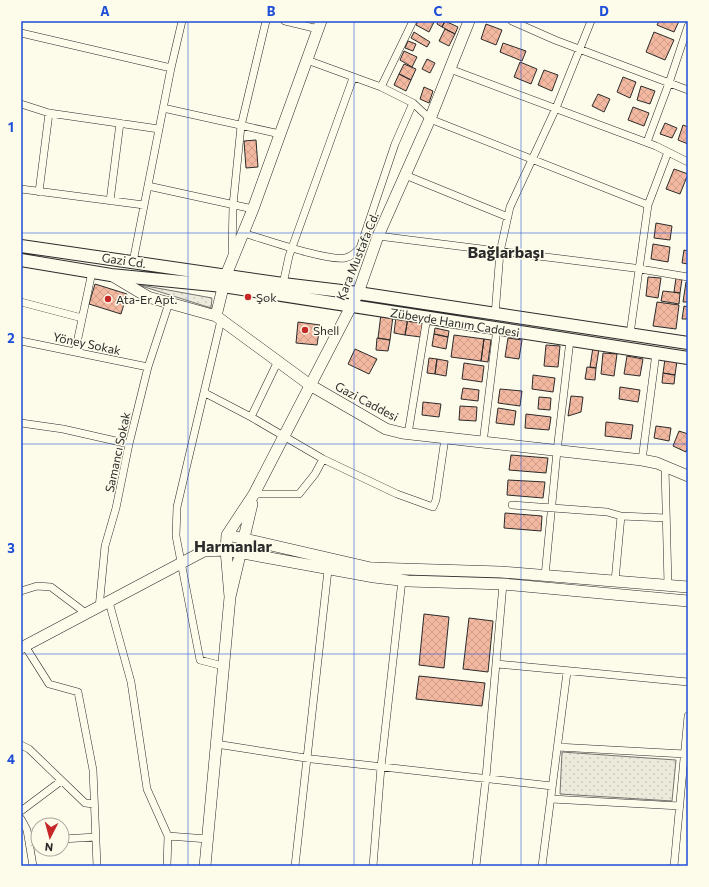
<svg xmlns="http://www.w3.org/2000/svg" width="709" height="887" viewBox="0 0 709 887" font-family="Commissioner,sans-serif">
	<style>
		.green { fill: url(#green-dots); stroke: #74746e }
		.building { fill: url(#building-cross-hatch); stroke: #2b2b2b }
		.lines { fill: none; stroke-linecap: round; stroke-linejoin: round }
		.street-casing { stroke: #2b2b2b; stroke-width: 8 }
		.secondary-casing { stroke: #2b2b2b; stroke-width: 12 }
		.primary-casing { stroke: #2b2b2b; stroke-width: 14 }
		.street { stroke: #fdfbea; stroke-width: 7 }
		.secondary { stroke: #fdfbea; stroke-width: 11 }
		.primary { stroke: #fdfbea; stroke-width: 12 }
		.grid { fill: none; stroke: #1d4ed8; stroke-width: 1; stroke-opacity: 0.55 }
		.poi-dot { fill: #c62828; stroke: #fdfbea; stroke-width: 1.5 }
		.labels { text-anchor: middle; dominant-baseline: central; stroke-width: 3; stroke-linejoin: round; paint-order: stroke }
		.street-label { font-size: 12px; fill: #2b2b2b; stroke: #fdfbea }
		.poi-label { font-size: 12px; fill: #2b2b2b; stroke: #fdfbea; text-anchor: start }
		.district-label { font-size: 16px; font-weight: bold; fill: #2b2b2b; stroke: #fdfbea }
		.neatline { fill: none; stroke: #1d4ed8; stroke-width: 1.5 }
		.grid-label { font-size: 13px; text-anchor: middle; font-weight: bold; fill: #1d4ed8 }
	</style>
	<defs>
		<pattern id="green-dots" width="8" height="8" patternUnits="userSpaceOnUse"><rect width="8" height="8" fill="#ecebdb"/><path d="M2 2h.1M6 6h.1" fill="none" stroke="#cbcabc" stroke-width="1.8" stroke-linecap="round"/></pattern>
		<pattern id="building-cross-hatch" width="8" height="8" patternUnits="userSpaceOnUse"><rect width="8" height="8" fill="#f2b8a0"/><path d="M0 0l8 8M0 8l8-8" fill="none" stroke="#d09e8a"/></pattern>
	</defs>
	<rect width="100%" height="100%" fill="#fdfbea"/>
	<!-- green -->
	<path class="green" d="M135 284 212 298 211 308Z
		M562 752 676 760 672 801 560 794Z"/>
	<!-- building -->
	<path class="building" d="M418 21H432L434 22 429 32 416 25Z
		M438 21H445L442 27 437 24Z
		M445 21 458 27 455 34 442 27Z
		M659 21H679L674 32 657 25Z
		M486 24 502 30 496 45 481 39Z
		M445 29 455 34 449 46 439 41Z
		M414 32 430 42 427 47 411 38Z
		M654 32 674 40 665 60 646 52Z
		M408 41 416 44 413 51 405 48Z
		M503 43 526 51 522 61 500 52Z
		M404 51 417 57 412 67 400 60Z
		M427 59 435 63 430 73 422 69Z
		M520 62 537 69 531 84 514 77Z
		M404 64 416 69 411 80 399 74Z
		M544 70 558 75 552 91 538 85Z
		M399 74 411 80 406 91 394 85Z
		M623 77 636 82 630 98 617 92Z
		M641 86 655 91 650 104 637 100Z
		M424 87 433 91 429 103 420 99Z
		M598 94 610 99 604 112 592 106Z
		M633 107 649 113 644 126 628 120Z
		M665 123 677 128 672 138 660 134Z
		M683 125 688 127V144L678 140Z
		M256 140 258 167 246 168 244 141Z
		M674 169 688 174 680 194 666 189Z
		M656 223 672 226 670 240 654 238Z
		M653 244 670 247 668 262 651 259Z
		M684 250 688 251V264L682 263Z
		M648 277 661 278 658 298 646 296Z
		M676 278 682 279 680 293 674 292Z
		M686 282H688V302H683Z
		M95 284 127 294 121 314 89 304Z
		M663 291 680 293 679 304 661 301Z
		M657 302 679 305 676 329 653 326Z
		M684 306 688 307V319H682Z
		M381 314 393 316 390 340 378 338Z
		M396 317 408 318 405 335 394 333Z
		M408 318 423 321 421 337 405 335Z
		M298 322 320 325 317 345 296 343Z
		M435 328 449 331 448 337 434 334Z
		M434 334 448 337 446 349 432 346Z
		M454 335 484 339 481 361 451 357Z
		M377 338 390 340 388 351 376 350Z
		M508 338 522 340 519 359 505 357Z
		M484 339 491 340 488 362 481 361Z
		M546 345 560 346 558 367 544 366Z
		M593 347 599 349 596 368 590 367Z
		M355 349 377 359 369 374 348 364Z
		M603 353 617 354 614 376 601 374Z
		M627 356 643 359 640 376 624 374Z
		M429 358 437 359 435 374 427 373Z
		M437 359 448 361 446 376 435 374Z
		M665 359 677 361 675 375 663 373Z
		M464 363 484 366 482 382 462 379Z
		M587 367 596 368 595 380 585 379Z
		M663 373 675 375 674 384 662 383Z
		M533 375 555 378 553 392 532 389Z
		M620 387 640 390 638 402 619 399Z
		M463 388 479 390 478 401 461 399Z
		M500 389 522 391 520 406 498 403Z
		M571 396 583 397 581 412 568 416Z
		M539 397 551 398 550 410 538 409Z
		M423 402 441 404 439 417 422 415Z
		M460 406 477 407 476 421 459 420Z
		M498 408 516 411 514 425 496 423Z
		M526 414 551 417 549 430 525 428Z
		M606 422 633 425 631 439 605 436Z
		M656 426 671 428 669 441 654 438Z
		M679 431 688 434V446L686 452 673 446Z
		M511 455 548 458 546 473 509 470Z
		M508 480 545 482 543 498 507 495Z
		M505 513 542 516 541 531 504 528Z
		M424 614 449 617 444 668 419 665Z
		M469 618 493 621 488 672 463 669Z
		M419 676 485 683 482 706 416 699Z"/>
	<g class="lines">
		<defs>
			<path id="street" d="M285 21 318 29
				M512 21 555 40 688 90
				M21 33 171 68
				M307 60 381 87 413 103 430 119 648 205
				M450 69 656 146 688 162
				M381 87 413 21
				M21 104 49 113 159 129
				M163 108 280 134
				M647 142 669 83 688 26
				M405 175 508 217
				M148 186 253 209
				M21 189 144 205
				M39 192 49 113
				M110 201 120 123
				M243 233C264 239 326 261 345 258 352 256 355 253 360 248L395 144 413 103
				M378 236 634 268 688 277
				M232 253 233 205 241 126 266 21
				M133 262 171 68 182 21
				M283 284 289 256 353 78
				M21 302 82 318
				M495 315 500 252 510 207 556 108 591 21
				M221 320 177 507 176 536 200 660 223 666
				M630 334 648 205 668 152
				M21 341 148 367
				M75 352 92 272
				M205 393 251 417 323 459 397 494 433 507 436 500 445 438
				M251 417 278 361
				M21 423 63 429 129 444
				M408 434 427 317
				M483 443 497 328
				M642 460 656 353
				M665 467 668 585
				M254 494H299L315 474 323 459
				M512 505 607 512 621 516 666 518
				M545 576 557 451 570 340
				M615 581 621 516
				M21 591 37 586 51 587 87 614
				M109 602 131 682 147 789 168 836 167 866
				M99 608 105 546 116 508 129 444 148 367 169 303
				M25 646 49 684 78 692 93 770 97 866
				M497 664 688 682
				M216 744 312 759 552 786
				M21 745 29 749 85 803 94 804
				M557 747 685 754
				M551 799 680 806
				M21 811 61 781
				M21 819 27 830 33 866
				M168 836 208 839
				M62 839 96 837
				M29 842 38 841
				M295 866 328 570
				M373 866 381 767 402 580
				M476 866 486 777 503 584
				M542 866 567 672
				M674 866 688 716"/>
			<path id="secondary" d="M111 275 148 297 216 316 310 385 386 429 402 433 642 460 657 463 688 476
				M216 316 226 275 253 209 321 21
				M227 535 371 568 501 572 688 587
				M230 597 226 550 227 535 254 494 358 293 378 236 430 119 469 21
				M21 648 204 551 226 550 374 577 408 581 503 584 688 601
				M205 866 230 597 252 504"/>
			<path id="primary" d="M21 246 283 284 358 293 688 343
				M21 260 111 275 223 286 688 358"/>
		</defs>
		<!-- street casing -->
		<use href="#street" class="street-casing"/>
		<!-- secondary casing -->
		<use href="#secondary" class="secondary-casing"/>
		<!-- primary casing -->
		<use href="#primary" class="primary-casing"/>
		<!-- street -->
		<use href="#street" class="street"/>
		<!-- secondary -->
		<use href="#secondary" class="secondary"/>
		<!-- primary -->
		<use href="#primary" class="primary"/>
	</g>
	<!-- grid -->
	<path class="grid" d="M188 21V866M354 21V866M521 21V866M21 233H688M21 444H688M21 654H688"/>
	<!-- markers -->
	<g class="poi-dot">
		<circle cx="248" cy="297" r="4"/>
		<circle cx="108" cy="299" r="4"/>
		<circle cx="305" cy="330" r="4"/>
	</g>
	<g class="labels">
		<!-- street labels -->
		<g class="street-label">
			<text transform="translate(357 256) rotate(-68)">Kara Mustafa Cd.</text>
			<text transform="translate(124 260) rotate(8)">Gazi Cd.</text>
			<text transform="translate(455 322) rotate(9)">Zübeyde Hanım Caddesi</text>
			<text transform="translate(87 343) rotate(12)">Yöney Sokak</text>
			<text transform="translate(367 401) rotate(28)">Gazi Caddesi</text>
			<text transform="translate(117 452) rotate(-78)">Samancı Sokak</text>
		</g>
		<!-- poi labels -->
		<g class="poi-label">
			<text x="256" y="297">Şok</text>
			<text x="116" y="299">Ata-Er Apt.</text>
			<text x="313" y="330">Shell</text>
		</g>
		<!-- district labels -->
		<g class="district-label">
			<text x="506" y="251">Bağlarbaşı</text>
			<text x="233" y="545">Harmanlar</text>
		</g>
	</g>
	<!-- border -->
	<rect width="709" height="887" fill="none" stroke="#fdfbea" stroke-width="44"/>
	<!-- north arrow -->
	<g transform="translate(50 837) rotate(186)"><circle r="19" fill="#fdfbea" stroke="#a9a89e"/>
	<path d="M0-3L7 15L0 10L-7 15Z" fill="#c62828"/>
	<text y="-6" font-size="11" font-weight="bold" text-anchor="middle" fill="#2b2b2b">N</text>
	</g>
	<rect x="22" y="22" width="665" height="843" class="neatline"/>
	<g class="grid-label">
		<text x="105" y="16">A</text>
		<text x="271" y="16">B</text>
		<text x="438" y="16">C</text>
		<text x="604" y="16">D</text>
		<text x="11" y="132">1</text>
		<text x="11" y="343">2</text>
		<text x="11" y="553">3</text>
		<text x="11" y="764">4</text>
	</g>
</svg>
